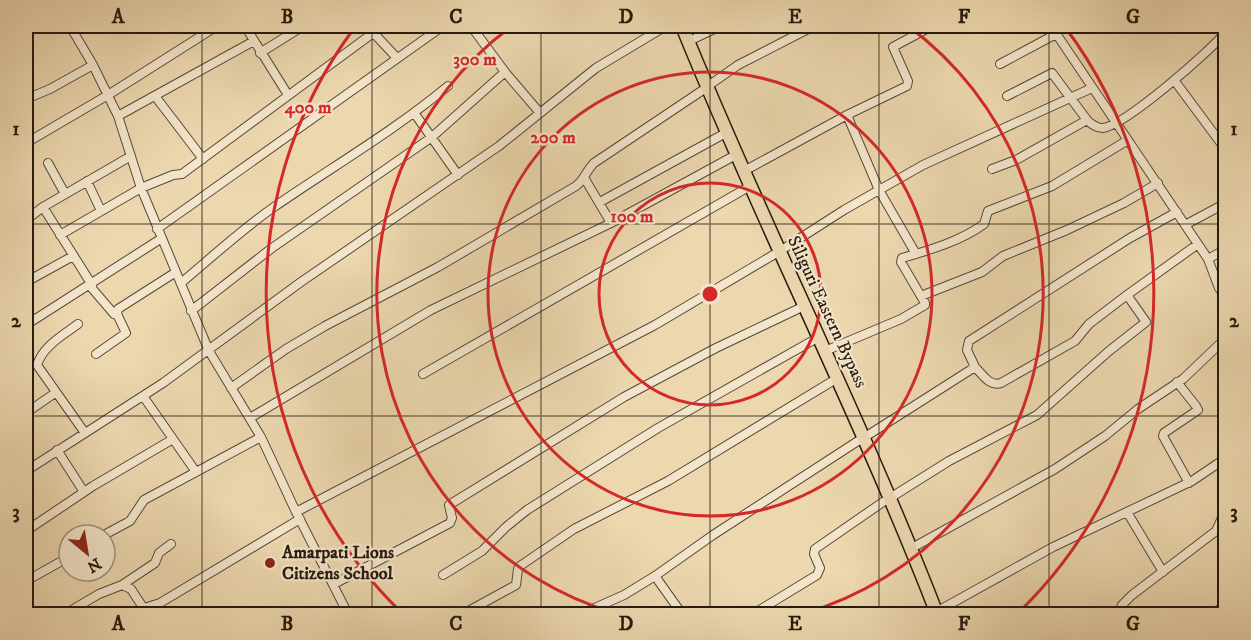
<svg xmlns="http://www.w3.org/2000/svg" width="1251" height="640" viewBox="0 0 1251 640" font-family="'IM FELL DW Pica',serif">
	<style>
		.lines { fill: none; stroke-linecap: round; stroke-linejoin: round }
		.street-casing { stroke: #564936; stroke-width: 10 }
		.primary-casing { stroke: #241a0d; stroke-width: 15 }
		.street { stroke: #f3e5cb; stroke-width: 8 }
		.primary { stroke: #ecd7af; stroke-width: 12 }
		.grid { fill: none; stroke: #241a0d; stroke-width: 1.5; stroke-opacity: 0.55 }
		.ring { fill: none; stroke: #d62828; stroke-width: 3 }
		.poi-dot { fill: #8f2418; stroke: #f3e5cb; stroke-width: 2 }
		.labels { text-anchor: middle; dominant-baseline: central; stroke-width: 4.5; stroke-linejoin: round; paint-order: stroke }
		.street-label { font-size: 18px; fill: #241a0d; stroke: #f3e5cb }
		.poi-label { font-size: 18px; font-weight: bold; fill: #241a0d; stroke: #f3e5cb; text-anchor: start }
		.centre { fill: #d62828; stroke: #f3e5cb; stroke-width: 3 }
		.ring-label { font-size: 18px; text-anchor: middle; font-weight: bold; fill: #d62828; stroke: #f3e5cb; stroke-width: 4.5; stroke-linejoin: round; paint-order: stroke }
		.neatline { fill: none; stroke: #241a0d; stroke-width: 2 }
		.grid-label { font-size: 20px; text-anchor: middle; font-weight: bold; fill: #241a0d }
	</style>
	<rect width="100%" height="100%" fill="#ecd7af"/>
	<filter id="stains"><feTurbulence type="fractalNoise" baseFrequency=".00333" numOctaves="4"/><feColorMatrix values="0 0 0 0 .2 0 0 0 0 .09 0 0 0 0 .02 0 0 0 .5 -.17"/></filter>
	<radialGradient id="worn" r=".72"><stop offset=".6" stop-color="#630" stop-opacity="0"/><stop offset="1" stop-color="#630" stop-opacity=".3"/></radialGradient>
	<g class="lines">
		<defs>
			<path id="street" d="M70 26 93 65 118 116 141 188 209 351 261 437 296 512 348 614
				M245 26 288 95
				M367 26 397 58
				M471 26 505 72 540 113
				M1051 26 1208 259 1219 288 1226 298
				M689 41 721 26
				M260 53 303 26
				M1000 64 1056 34
				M1174 80 1226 150
				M708 86 738 65 814 26
				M155 96 203 159
				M1007 96 1052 73 1087 120C1091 124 1097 128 1103 128 1126 125 1210 51 1226 32
				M26 99 50 89 93 65
				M415 114 458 175
				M847 115 879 190 916 254
				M118 116 254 41
				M26 143 108 95 217 26
				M48 163 65 194
				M992 169 1016 160 1087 120
				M744 171 847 115 907 86 908 81 893 47 932 26
				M585 179 611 223
				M87 181 101 211
				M600 202 722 135
				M43 207 92 285 90 286 114 314
				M26 220 43 207 131 156
				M1185 225 1226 203
				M157 229 443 26
				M60 235 141 188 173 175 182 174 373 33
				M1208 259 1226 249
				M26 282 73 256
				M181 283C212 257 241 230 274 207 332 167 394 131 448 86
				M921 296 982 272 1003 256 1067 230 1124 203 1158 183
				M191 311 272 248 432 137 505 72
				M78 324C62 336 43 346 37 365L85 433
				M26 325 162 238
				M825 351 901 319 925 305V303L901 262 902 258C930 250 961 241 984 224L988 211 1052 186 1128 140
				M96 354 126 333 117 314 118 309 176 272
				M975 367C983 375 990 387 1001 383L1075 341 1089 324 1127 295
				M423 374 745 189
				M1177 382 1196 406 1198 410 1164 433 1163 436 1189 483
				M231 388 286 349 325 326 438 267 576 186C585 179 586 171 594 163L703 90
				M143 396 196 472
				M26 413 55 393
				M250 418 431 310 611 223 732 157
				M865 437 975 367 967 350 969 341 1130 238 1177 212
				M57 450 84 492
				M26 471 163 383 301 282 499 146 596 68 666 26
				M890 498 949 461 1037 415 1109 351 1146 322 1127 295 1198 244
				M296 512 655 325 780 251 844 210 923 165 1092 88
				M1127 512 1163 572
				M26 531 93 486 173 439
				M104 535 130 521 144 500 261 437
				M912 548 1055 469 1105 436 1138 409 1183 379 1226 338
				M443 575 482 551 506 527 527 510 658 428 812 341
				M655 576 682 614
				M26 581 69 557
				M334 584 450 523 452 518 449 505 624 397 716 348 798 309
				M122 585 155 563 159 553 171 544
				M936 612 1053 547 1192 481 1226 458
				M65 614 99 594 122 585 131 589 144 609
				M126 614 160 603 300 519
				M463 614 516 585 518 569 520 566 574 529 668 481 831 382
				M581 614 624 595 655 576 713 535 858 441
				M753 614 817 575 820 568 814 554 815 549 883 502
				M929 614H930
				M1119 614 1122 605 1132 595 1216 531 1226 509
				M1212 614 1226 605"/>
			<path id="primary" d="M682 26C762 224 860 415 937 614"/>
		</defs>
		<!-- street casing -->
		<use href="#street" class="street-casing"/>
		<!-- primary casing -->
		<use href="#primary" class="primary-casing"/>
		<!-- street -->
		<use href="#street" class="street"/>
		<!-- primary -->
		<use href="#primary" class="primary"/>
	</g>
	<!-- grid -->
	<path class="grid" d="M202 26V614M372 26V614M541 26V614M710 26V614M879 26V614M1049 26V614M26 224H1226M26 416H1226"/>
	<!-- distance rings -->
	<g class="ring">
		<circle cx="710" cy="294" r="111"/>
		<circle cx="710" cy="294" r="222"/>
		<path d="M618 614A333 333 0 0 1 512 26M908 26A333 333 0 0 1 802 614"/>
		<path d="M402 613A444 444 0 0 1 355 27M1065 27A444 444 0 0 1 1018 613"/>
	</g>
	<!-- markers -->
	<circle class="poi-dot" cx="270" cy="563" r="6"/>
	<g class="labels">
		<!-- street labels -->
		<g class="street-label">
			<text transform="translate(827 312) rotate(65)">Siliguri Eastern Bypass</text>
		</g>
		<!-- poi labels -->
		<g class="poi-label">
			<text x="282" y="553">Amarpati Lions<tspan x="282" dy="21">Citizens School</tspan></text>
		</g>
	</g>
	<circle cx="710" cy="294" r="9" class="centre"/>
	<g class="ring-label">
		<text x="475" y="65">300 m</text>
		<text x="308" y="113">400 m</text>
		<text x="553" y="143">200 m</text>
		<text x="632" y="222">100 m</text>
	</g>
	<!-- margin -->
	<rect width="1251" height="640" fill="none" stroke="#ecd7af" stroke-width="66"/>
	<!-- north arrow -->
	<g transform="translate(87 553) rotate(150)"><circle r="28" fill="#f3e5cb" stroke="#a0947f" stroke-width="1.5"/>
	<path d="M0-4.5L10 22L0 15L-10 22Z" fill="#8f2418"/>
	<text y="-9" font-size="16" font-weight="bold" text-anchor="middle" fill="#241a0d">N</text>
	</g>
	<rect x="33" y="33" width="1185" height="574" class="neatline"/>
	<g class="grid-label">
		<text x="118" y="23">A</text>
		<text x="287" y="23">B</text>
		<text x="456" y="23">C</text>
		<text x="626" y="23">D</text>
		<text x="795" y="23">E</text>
		<text x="964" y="23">F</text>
		<text x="1133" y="23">G</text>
		<text x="16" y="135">1</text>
		<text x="1234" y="135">1</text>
		<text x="16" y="327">2</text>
		<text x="1234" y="327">2</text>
		<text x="16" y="518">3</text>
		<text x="1234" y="518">3</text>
		<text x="118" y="630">A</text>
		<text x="287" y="630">B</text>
		<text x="456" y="630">C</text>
		<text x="626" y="630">D</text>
		<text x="795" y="630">E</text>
		<text x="964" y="630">F</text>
		<text x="1133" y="630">G</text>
	</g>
	<rect width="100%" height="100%" filter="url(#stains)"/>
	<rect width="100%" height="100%" fill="url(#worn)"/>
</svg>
